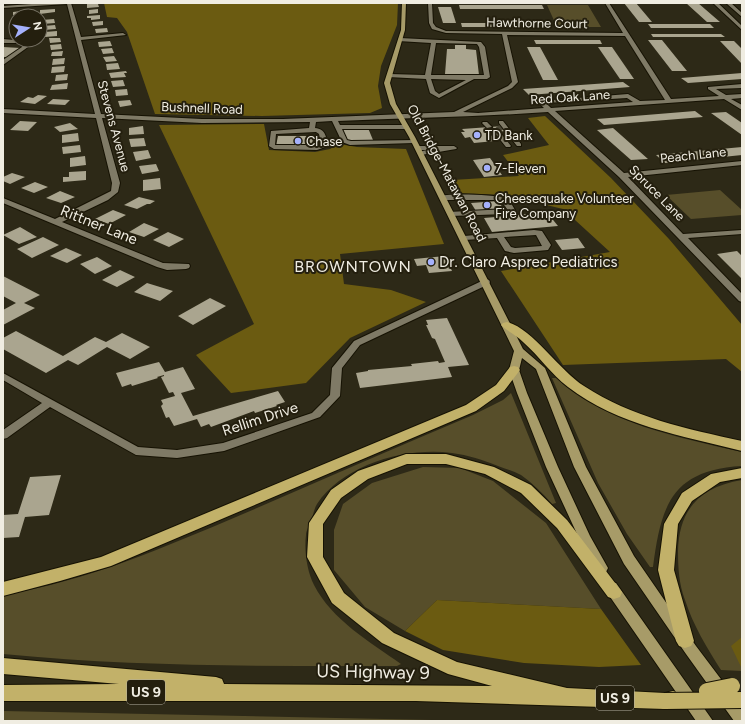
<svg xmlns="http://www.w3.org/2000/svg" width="745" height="724" viewBox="0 0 745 724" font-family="Figtree,sans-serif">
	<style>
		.green { fill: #574e2a }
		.forest { fill: #6b5b11 }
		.building { fill: #aaa58f }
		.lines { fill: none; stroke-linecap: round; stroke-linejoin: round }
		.minor-tunnel { stroke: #4a4635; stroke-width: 6; stroke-dasharray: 6 3.5; stroke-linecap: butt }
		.minor-casing { stroke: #161203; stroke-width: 2 }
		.major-casing { stroke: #161203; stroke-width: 2 }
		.highway-casing { stroke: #161203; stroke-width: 2 }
		.minor { fill: #7f7a66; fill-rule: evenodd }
		.major { fill: #a79b68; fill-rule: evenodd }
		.highway { fill: #c2b169; fill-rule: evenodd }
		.highway-bridge-casing { stroke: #161203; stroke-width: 18; stroke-linecap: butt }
		.highway-bridge { stroke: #c2b169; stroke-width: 16 }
		.poi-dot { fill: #a5b1fc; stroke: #241f0e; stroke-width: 1.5 }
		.labels { text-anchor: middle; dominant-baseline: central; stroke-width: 4; stroke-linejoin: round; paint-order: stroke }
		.far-street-label { font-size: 13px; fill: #f0ede2; stroke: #241f0e }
		.far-poi-label { font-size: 13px; fill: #f0ede2; stroke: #241f0e; text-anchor: start }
		.shield { fill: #241f0e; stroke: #b3afa2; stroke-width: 1 }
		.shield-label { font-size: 14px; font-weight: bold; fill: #f0ede2 }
		.street-label { font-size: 15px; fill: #f0ede2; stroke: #241f0e }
		.poi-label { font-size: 15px; fill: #f0ede2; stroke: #241f0e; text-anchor: start }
		.neighbourhood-label { font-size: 16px; letter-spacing: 1px; fill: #f0ede2; stroke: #241f0e }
		.near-street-label { font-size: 18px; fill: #f0ede2; stroke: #241f0e }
	</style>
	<rect width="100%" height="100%" fill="#2d2917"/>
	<!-- green -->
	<path class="green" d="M547 5H588L601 27H557Z
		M720 190 742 210V215L691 219 666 195Z
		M552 378H556C607 424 677 437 742 452V466C672 470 661 505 653 567H650L627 534 598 483Z
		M511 393 556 503 552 504C543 493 532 483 521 475 514 471 506 469 498 466 483 460 468 455 452 453 406 447 344 464 317 504 314 509 313 516 311 521 309 526 306 531 306 535 304 551 307 571 314 585 332 620 370 642 401 664L397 666C266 666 134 667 3 654V595C87 581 165 547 243 514 320 481 396 447 473 415L503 400Z
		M423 467 460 468 493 481 546 523 601 609 437 600 405 631 365 607 334 570V530L343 504 372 483Z
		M742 480V671L721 670C707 648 693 625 685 600 679 584 678 568 678 551 679 509 700 487 742 480Z
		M3 711 479 721H3Z"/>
	<!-- forest -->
	<path class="forest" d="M104 3H398L397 25 381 66 378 86 382 108 370 113 262 116 155 114 127 32 117 18 107 17Z
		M545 116 611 178 669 239 742 325V372L726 359 563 365 501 271 610 252 563 209 505 195 457 193 452 180 519 176 503 155 549 145 528 118Z
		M264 124 269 150 315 152 330 149 339 144 357 147 406 149 444 244 340 254 344 284 391 290 426 302 350 338 306 383 231 393 196 355 254 324 159 125Z
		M437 600 601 609 641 665 599 667 524 663 443 650 405 631Z
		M742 637V669L731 646Z"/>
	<!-- building -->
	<path class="building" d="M624 3H636L652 22H639Z
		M686 3H698L720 22H707Z
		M87 4H98L99 7 87 8Z
		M459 5H542L544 9H460Z
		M438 7H451L456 23H443Z
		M55 9V12L40 14V10Z
		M98 9V13L89 14V10Z
		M31 10V13L13 15V12Z
		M100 15V19L91 20V18H87V16Z
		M54 19 55 23 43 24 42 20Z
		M103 21V25L93 26 92 22Z
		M461 23H549L551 27H462Z
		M648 24H710L714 28H651Z
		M55 25 56 29 44 30V26Z
		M107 28 108 32 96 33 95 29Z
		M57 31V36L45 37V32Z
		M651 34H721L725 37H653Z
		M49 38H60L61 42 50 43Z
		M534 40H600L602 44H536Z
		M648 40H662L687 71H672Z
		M110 41 112 46 99 47 98 42Z
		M720 41H734L742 49V64Z
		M61 44 62 49 51 50 50 45Z
		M455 45H466V49L476 50 479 75 445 74 447 49H455Z
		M3 47 21 48 7 57H3Z
		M527 47H540L558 80H543Z
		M598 47H612L634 79H620Z
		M112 48 114 53 103 54 101 49Z
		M63 51 62 56H51L52 52Z
		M114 56 117 61 106 62 103 57Z
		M65 58 64 64 52 65 53 59Z
		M118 63 120 69 107 70 106 64Z
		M65 66 64 72 51 73 52 67Z
		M126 71 127 73H124L126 77 111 78 109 73Z
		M742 73V79L688 83 681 78Z
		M68 74 67 80 55 81 56 75Z
		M123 80 125 86 113 87 111 81Z
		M623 82 630 87 529 95 523 89Z
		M68 83 67 89 50 90 52 85Z
		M127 89 128 95 116 96 115 90Z
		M38 95 47 96 35 104 20 102 28 97 33 98Z
		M53 99 70 100 65 105 47 104Z
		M130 100 132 105 120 107 118 101Z
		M695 111 703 117 604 125 597 119Z
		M726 112 742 123V135L711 113Z
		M20 121 37 122 28 131 10 130Z
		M70 123 78 129 60 132 54 127Z
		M143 126 144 134 129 135V128Z
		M504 126 508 131 489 132 495 141 474 143 470 137 465 138 461 132H465L462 129Z
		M368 128 373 140 347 141 343 130Z
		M613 128 648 159 631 160 597 130Z
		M78 133 79 141 62 143V135Z
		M278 136H319L318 146H276Z
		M144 138 146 146 131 147 129 139Z
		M80 145 81 152 63 154 62 147Z
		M742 147V155L665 163 656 155Z
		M148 150 151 158 136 161 133 152Z
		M85 156 86 165 70 167V158Z
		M490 158 502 175 484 177 473 160Z
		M156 164 159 171 142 174 139 166Z
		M86 171V180L63 182V177H69V172Z
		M12 173 25 177 10 184 3 181V177Z
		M160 178 161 189 143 191V180Z
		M35 182 48 187 34 193 21 188Z
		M60 191 75 197 61 203 46 198Z
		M139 197 155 201 150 204H147L137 209 124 205Z
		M498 201 503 208 476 211 471 203Z
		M113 210 126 215 109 224 95 219Z
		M545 210 558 226 492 232 484 218 528 214 526 211Z
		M144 223 159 229 144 237 129 232Z
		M20 227 37 237 19 244 3 235Z
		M168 232 184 239 169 247 153 240Z
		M43 237 59 245 32 258 17 249Z
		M578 238 585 248 562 250 555 240Z
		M66 248 82 255 67 263 50 256Z
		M737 251 742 256V279L717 254Z
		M445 256 452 271 429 273 426 265 417 266 414 259Z
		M97 257 112 266 95 274 80 264Z
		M120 270 135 277 117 287 102 280Z
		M3 276 40 295 24 303 35 308 3 325V310L16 303 3 296Z
		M147 283 173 291 160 301 134 292Z
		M210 298 226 306 193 325 178 316Z
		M447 318 469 365 448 367 452 377 360 388 356 373 368 371V370L412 366 411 364 438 361 439 363 445 362 435 339 432 338 426 325H428L426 320Z
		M16 331 63 356 95 337 106 342 122 333 150 347 130 359 107 347 78 365 68 360 46 373 3 349V338Z
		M159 362 165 372 183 367 195 389 181 393 193 416 278 391 285 402 276 405 277 406 255 413 254 411 211 427 209 424 201 427 197 419 174 426 169 417 166 418 161 406 163 404 161 400 175 396 173 392 169 393 161 377 164 376V375L157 377 158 378 132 386 131 384 122 387 116 373Z
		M61 475 49 515 25 517 19 537 3 538V515L18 514 30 477Z"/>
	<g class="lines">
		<!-- minor-tunnel -->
		<path class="minor-tunnel" d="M498 126 502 131
			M489 127 493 132"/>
		<defs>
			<path id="minor" d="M46 3H71L81 37 123 33 126 35 81 40 101 114 202 119H283L454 112 508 86 512 82 502 34 446 33 432 29 429 23 428 3H432L433 23 436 27 446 31 623 33 605 3H609L671 99 719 96 708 89V87L742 84V88L716 89 726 95 742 94V98L731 99 742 105V110L724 99 555 111 624 173 742 161V165L628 177 683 234 742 230V234L688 238 742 294V302L739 301 619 177 548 112C478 117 408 118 338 121L340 125H406L409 127 406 129H342L347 140 351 141 416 140V142L414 143 350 145 342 142 332 121 316 122 315 128C326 129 326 137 328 146L317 150 274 149 269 146 271 131 309 128 310 122 202 123 102 118 120 183 118 192 108 200 62 222 163 263 189 264 190 266 189 268 186 269 167 270 157 267 3 203V198L55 219 111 191 112 183 96 118 3 113V109L95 114 67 4 3 8V6ZM507 35 625 36 665 100 640 101 628 94 539 101V103L544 108 478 113 463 112 512 88 518 82ZM627 98 633 102 551 108 546 103ZM316 132 319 134 321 145H275L276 134Z
				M713 3H718L742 26V30Z
				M726 3H731L742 13V17Z
				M400 38 481 42 485 47 490 77 487 79H474L439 98 430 93 426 79 388 77 387 76 390 74 425 75 431 43 398 41V39ZM436 43 477 44 479 47 484 75H431ZM431 79 466 80 439 94 435 91Z
				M3 39 25 41 28 47 3 65V60L22 47 21 43H3Z
				M499 121H503L521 144V146H517L499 123Z
				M483 122H487L492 127 487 128 482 123Z
				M495 131H499L511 146 510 147H506L494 132Z
				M454 146 457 148 456 149 421 155 418 153 419 152 427 150H418L415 148 418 146Z
				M440 196C455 193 493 195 508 198L515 210 506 214 451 216H448V212L507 209 502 202 494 200H440Z
				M534 230 542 231 551 245 548 250 514 253 505 251 497 238 464 240 460 238 464 236ZM536 235 542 246 515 248 511 247 504 237Z
				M486 279 489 280 490 282 489 284 360 345 342 368 340 396 320 417 224 451 177 458 136 455 50 407 7 438 3 439V430L42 403 3 380V373L138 447 177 450 223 443 312 413 330 395 332 368 354 341Z"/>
			<path id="major" d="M402 3H406L405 30 390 83 396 104 415 137 523 349 545 368 586 467 634 556 696 646 742 707V721H734L686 654 624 564 574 467 536 369 522 358 519 370 527 393 558 467 590 536 608 568 606 572 601 573 596 572 578 536 546 467 517 393 509 370 514 351 409 137 390 104 384 83 401 30Z
				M611 582 616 583 713 721H696L606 591 604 587 606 583Z"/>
			<path id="highway" d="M507 322C532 328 560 371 584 386 631 417 687 429 742 441V451C683 436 617 425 568 387 551 374 539 356 523 342 517 336 509 332 503 327L501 325 503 323Z
				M514 366 518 367 520 370 504 391 476 411 111 566 60 581 3 596V582L101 557 466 405 496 385 510 367Z
				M406 454H446L494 467 531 485 567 520 622 592 620 597 614 599 608 597 557 528 521 493 485 474 446 464H407L368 479 341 498 323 524V557L344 593 394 633 457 662 567 688 665 693 673 691 679 693 682 699 679 705 665 709 416 701H3V685L119 684 3 674V658L216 677 222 679 224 684 492 686 448 674 382 643 332 603 307 557 309 523 331 490 358 471Z
				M742 468V478L720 482 692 501 678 524 674 570 694 641 691 646 685 648 679 646 676 641 658 570 664 524 682 493 711 474Z"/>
		</defs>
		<!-- minor casing -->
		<use href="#minor" class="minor-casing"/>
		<!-- major casing -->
		<use href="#major" class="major-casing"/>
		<!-- highway casing -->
		<use href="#highway" class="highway-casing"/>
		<!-- minor -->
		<use href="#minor" class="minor"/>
		<!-- major -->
		<use href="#major" class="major"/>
		<!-- highway -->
		<use href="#highway" class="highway"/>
		<defs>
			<path id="highway-bridge" d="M707 691 732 686
				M665 701 742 700"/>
		</defs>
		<!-- highway-bridge casing -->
		<use href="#highway-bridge" class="highway-bridge-casing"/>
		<!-- highway-bridge -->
		<use href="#highway-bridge" class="highway-bridge"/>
	</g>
	<!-- markers -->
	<g class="poi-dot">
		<circle cx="477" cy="135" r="4"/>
		<circle cx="298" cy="141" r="4"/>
		<circle cx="487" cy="168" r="4"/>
		<circle cx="487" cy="205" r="4"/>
		<circle cx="431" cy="262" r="4"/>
	</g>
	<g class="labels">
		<!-- far-street labels -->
		<g class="far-street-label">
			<text transform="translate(537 23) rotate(1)">Hawthorne Court</text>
			<text transform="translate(570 97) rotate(-4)">Red Oak Lane</text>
			<text transform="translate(202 108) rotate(2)">Bushnell Road</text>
			<text transform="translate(114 126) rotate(75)">Stevens Avenue</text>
			<text transform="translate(693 155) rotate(-6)">Peach Lane</text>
			<text transform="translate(447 173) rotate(62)">Old Bridge-Matawan Road</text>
			<text transform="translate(657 193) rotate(45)">Spruce Lane</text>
		</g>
		<!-- far-poi labels -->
		<g class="far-poi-label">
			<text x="485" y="135">TD Bank</text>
			<text x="306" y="141">Chase</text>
			<text x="495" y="168">7-Eleven</text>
			<text x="495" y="198">Cheesequake Volunteer<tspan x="495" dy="15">Fire Company</tspan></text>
		</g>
		<!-- shield labels -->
		<g class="shield">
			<rect x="127" y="680" width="38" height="24" rx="3"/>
			<rect x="596" y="686" width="38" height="24" rx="3"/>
		</g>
		<g class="shield-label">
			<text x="146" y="692">US 9</text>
			<text x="615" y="698">US 9</text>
		</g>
		<!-- street labels -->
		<g class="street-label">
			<text transform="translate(99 225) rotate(22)">Rittner Lane</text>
			<text transform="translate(260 419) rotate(-18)">Rellim Drive</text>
		</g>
		<!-- poi labels -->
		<g class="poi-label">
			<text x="439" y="262">Dr. Claro Asprec Pediatrics</text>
		</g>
		<!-- neighbourhood labels -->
		<g class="neighbourhood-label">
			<text x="353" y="266">BROWNTOWN</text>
		</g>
		<!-- near-street labels -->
		<g class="near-street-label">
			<text transform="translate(373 672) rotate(1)">US Highway 9</text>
		</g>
	</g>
	<!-- border -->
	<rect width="745" height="724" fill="none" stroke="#f0ede2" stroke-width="8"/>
	<!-- north arrow -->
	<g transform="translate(28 28) rotate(78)"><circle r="19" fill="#241f0e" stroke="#767163"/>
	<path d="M0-3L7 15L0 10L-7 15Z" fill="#a5b1fc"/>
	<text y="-6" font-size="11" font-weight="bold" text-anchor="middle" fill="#f0ede2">N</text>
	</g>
</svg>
